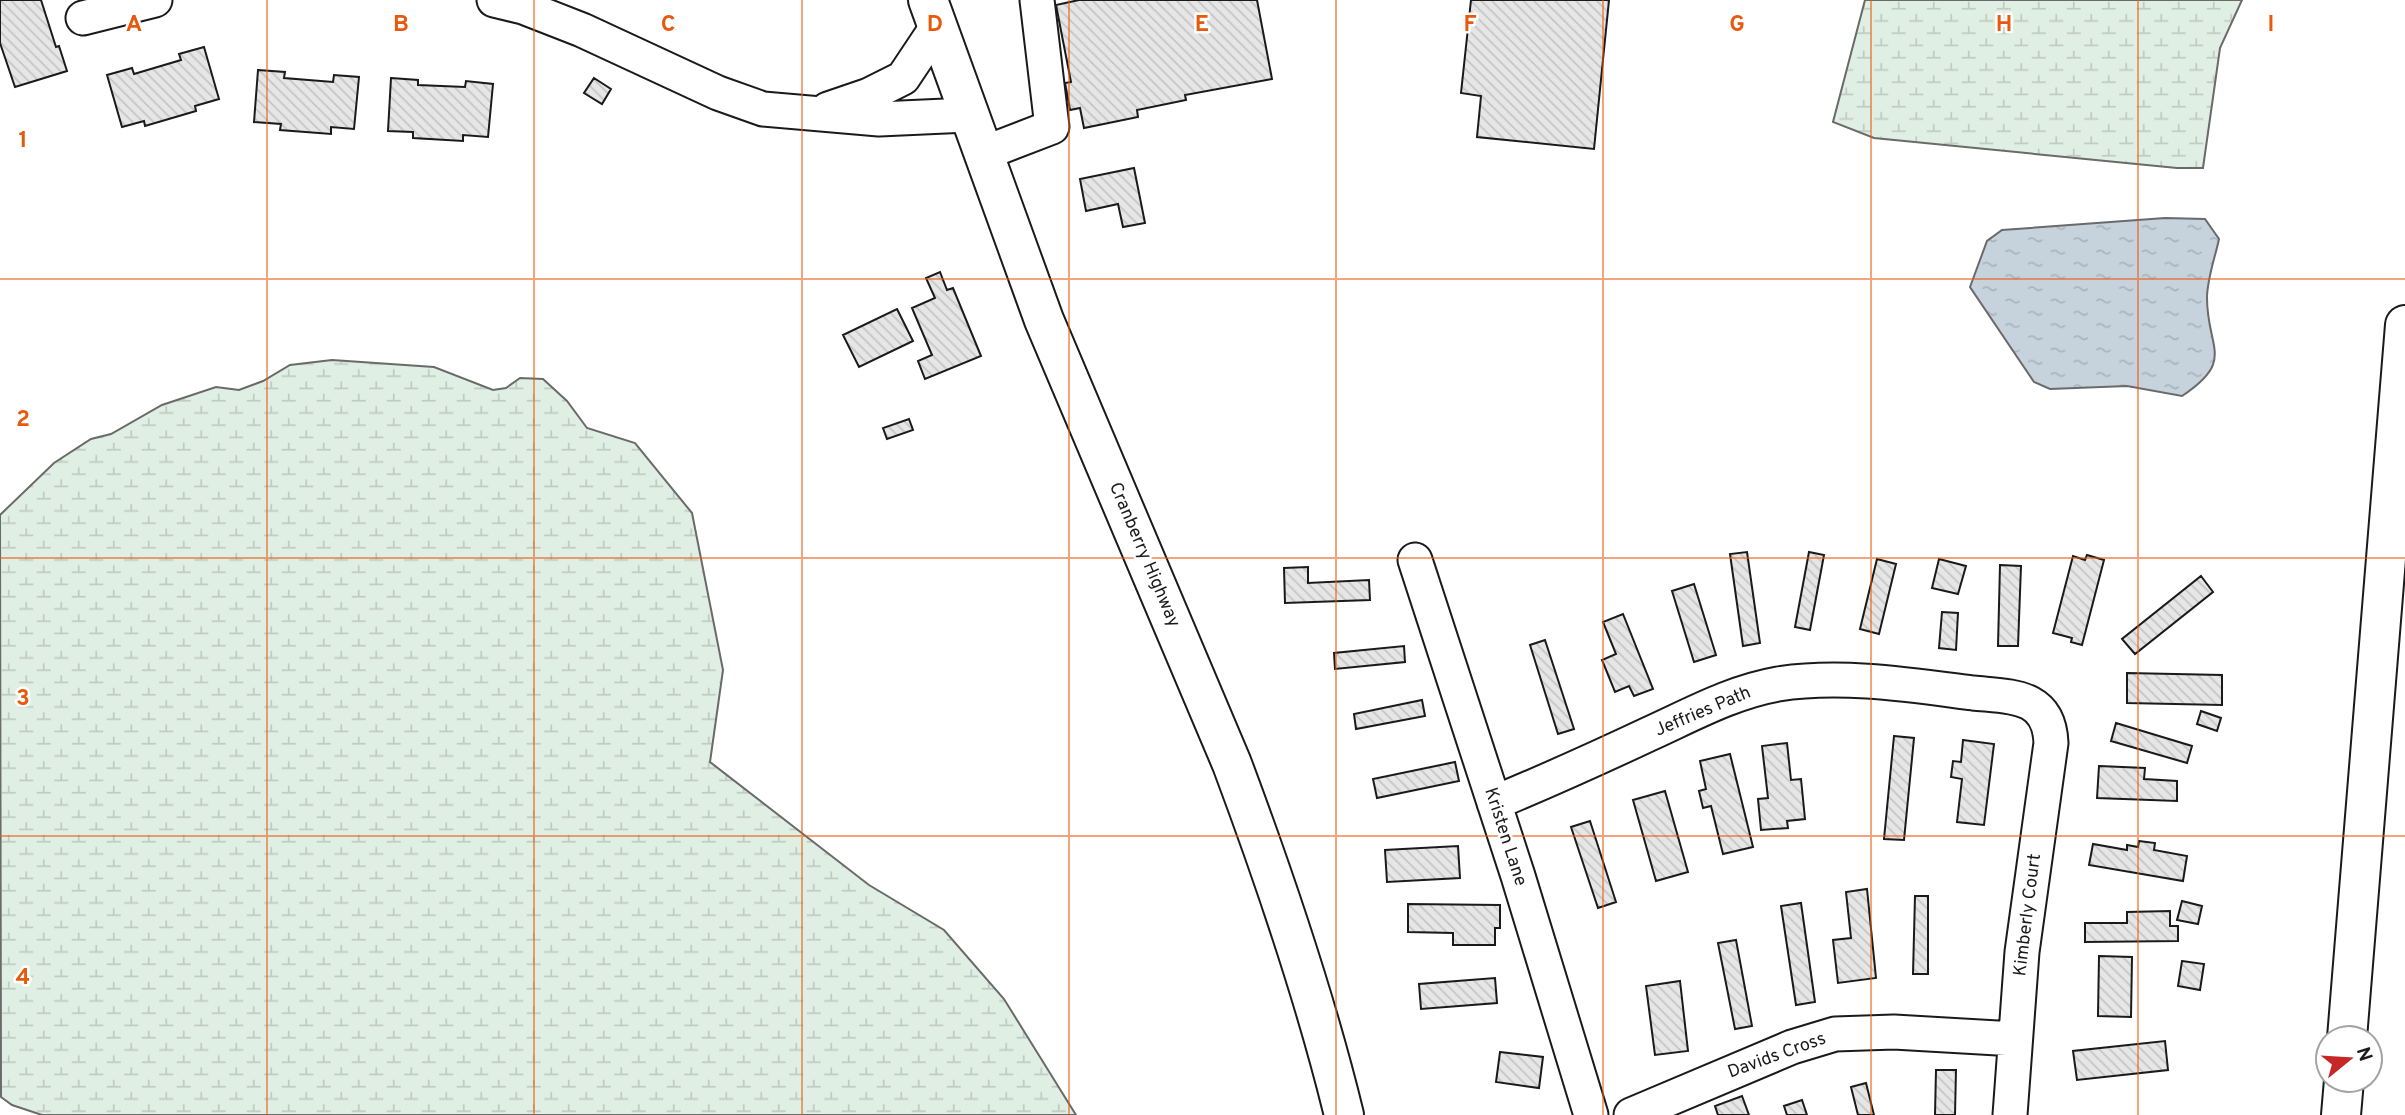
<svg xmlns="http://www.w3.org/2000/svg" width="2405" height="1115" viewBox="0 0 2405 1115" font-family="Overpass,sans-serif">
	<style>
		.wetland { fill: url(#wetland-marsh); stroke: #6a6a6a; stroke-width: 2 }
		.water { fill: url(#water-ripples); stroke: #6a6a6a; stroke-width: 2 }
		.building { fill: url(#building-back-hatch); stroke: #1a1a1a; stroke-width: 2 }
		.lines { fill: none; stroke-linecap: round; stroke-linejoin: round }
		.minor-casing { stroke: #1a1a1a; stroke-width: 37 }
		.major-casing { stroke: #1a1a1a; stroke-width: 42 }
		.highway-casing { stroke: #1a1a1a; stroke-width: 42 }
		.minor { stroke: #fff; stroke-width: 33 }
		.major { stroke: #fff; stroke-width: 38 }
		.highway { stroke: #fff; stroke-width: 38 }
		.grid { fill: none; stroke: #e8590c; stroke-width: 2; stroke-opacity: 0.55 }
		.labels { text-anchor: middle; dominant-baseline: central; stroke-width: 5; stroke-linejoin: round; paint-order: stroke }
		.street-label { font-size: 18px; fill: #1a1a1a; stroke: #fff }
		.grid-label { font-size: 23px; text-anchor: middle; font-weight: bold; fill: #e8590c; stroke: #fff; stroke-width: 5; stroke-linejoin: round; paint-order: stroke }
	</style>
	<defs>
		<pattern id="wetland-marsh" width="20" height="14" patternUnits="userSpaceOnUse" patternTransform="scale(1.75)"><rect width="20" height="14" fill="#e0efe3"/><path d="M1 5h8M5 5V1M11 12h8M15 12V8" fill="none" stroke="#c0ccc2"/></pattern>
		<pattern id="water-ripples" width="26" height="14" patternUnits="userSpaceOnUse" patternTransform="scale(1.75)"><rect width="26" height="14" fill="#c6d2dc"/><path d="M2 4q2-2 4 0t4 0M15 11q2-2 4 0t4 0" fill="none" stroke="#aab4bc"/></pattern>
		<pattern id="building-back-hatch" width="6" height="6" patternUnits="userSpaceOnUse" patternTransform="scale(1.75)"><rect width="6" height="6" fill="#e6e6e6"/><path d="M-1 5l2 2M0 0l6 6M5-1l2 2" fill="none" stroke="#c5c5c5"/></pattern>
	</defs>
	<rect width="100%" height="100%" fill="#fff"/>
	<!-- wetland -->
	<path class="wetland" d="M1865 0H2242L2220 48 2203 168H2177L1874 138 1833 122Z
		M332 360 434 367 493 390 506 388 520 378 543 379 567 401 587 428 635 443 692 513 723 670 710 762 869 885 944 930 1004 999 1076 1115H42L12 1105 1 1097 0 515 54 463 91 439 111 434 162 405 216 387 239 390 263 381 290 365Z"/>
	<!-- water -->
	<path class="water" d="M2165 218 2205 219 2219 239C2215 258 2207 279 2207 298 2207 349 2236 360 2182 396L2127 386 2050 389 2034 382 1970 287 1987 241 2002 230Z"/>
	<!-- building -->
	<path class="building" d="M0 0H41L56 47 59 46 67 71 15 87 0 43Z
		M1079 0H1257L1272 79 1185 95 1186 100 1137 110 1138 117 1084 128 1080 108 1070 110 1065 83 1071 82 1056 5Z
		M1471 0H1609L1594 149 1477 137 1481 96 1461 93Z
		M204 47 219 99 195 106 196 111 145 126 144 121 122 127 107 75 132 68 134 74 181 60 179 54Z
		M258 70 285 72 284 78 333 82 334 75 359 77 354 129 331 127V134L280 130 281 124 254 122Z
		M391 78 418 80V85L465 87 466 81 493 84 488 137 463 135V141L413 138V132L388 131Z
		M594 78 611 89 602 104 584 93Z
		M1134 168 1145 223 1123 227 1118 204 1086 211 1080 179Z
		M940 272 947 290 953 288 981 356 925 379 918 361 932 355 912 308 935 298 926 278Z
		M897 309 913 341 859 367 843 335Z
		M909 419 913 430 887 439 883 428Z
		M1747 552 1760 643 1743 646 1730 554Z
		M1809 552 1824 555 1810 630 1795 627Z
		M2087 555 2104 560 2082 645 2071 642 2072 638 2053 633 2073 556 2085 560Z
		M1877 559 1896 564 1879 634 1860 629Z
		M1939 559 1966 566 1958 594 1932 588Z
		M2000 565 2021 566 2018 646H1998Z
		M1308 567V583L1369 580 1370 600 1285 603 1284 568Z
		M2201 576 2213 592 2135 654 2122 639Z
		M1694 584 1716 655 1694 662 1672 591Z
		M1942 612 1958 613 1956 650 1939 648Z
		M1623 614 1653 689 1634 696 1629 686 1615 692 1602 660 1616 654 1603 622Z
		M1545 640 1574 729 1558 734 1530 645Z
		M1404 646 1405 662 1335 669 1334 653Z
		M2127 673 2222 675V705L2127 703Z
		M1422 700 1425 716 1356 729 1354 714Z
		M2201 711 2221 718 2217 731 2197 724Z
		M2116 723 2192 746 2187 763 2111 741Z
		M1894 736 1914 738 1904 840 1884 839Z
		M1963 740 1994 744 1984 825 1957 822 1962 779 1951 777 1953 761 1961 762Z
		M1787 743 1791 780 1801 779 1805 819 1787 821 1788 828 1761 830 1758 799 1768 798 1762 746Z
		M1730 754 1753 847 1723 854 1711 806 1703 808 1699 791 1706 789 1700 761Z
		M1455 762 1459 781 1377 798 1373 779Z
		M2099 766 2145 768 2144 779 2177 781V801L2097 798Z
		M1665 791 1688 872 1656 881 1633 800Z
		M1590 821 1616 902 1598 908 1571 827Z
		M2139 841 2155 843 2154 850 2187 856 2183 881 2089 865 2093 844 2127 850V845L2138 847Z
		M1458 846 1460 878 1387 882 1385 850Z
		M1867 889 1876 978 1838 983 1833 940 1851 938 1846 892Z
		M1915 896H1928V974H1913Z
		M2182 901 2202 906 2198 924 2177 920Z
		M1801 903 1815 1002 1796 1005 1781 906Z
		M1408 904 1500 905V928H1495V945H1453V933L1408 932Z
		M2170 911V926H2178V941L2085 942V923H2127V912Z
		M1736 940 1752 1026 1735 1029 1718 943Z
		M2099 956 2132 957 2131 1017 2098 1016Z
		M2182 961 2204 964 2200 990 2178 986Z
		M1495 978 1497 1003 1421 1009 1419 984Z
		M1680 981 1688 1051 1655 1055 1646 986Z
		M2165 1041 2168 1070 2077 1080 2073 1051Z
		M1500 1052 1543 1057 1539 1088 1496 1082Z
		M1936 1070H1956L1955 1115H1935Z
		M1866 1083 1874 1115H1858L1851 1087Z
		M1742 1096 1749 1115H1718L1715 1106Z
		M1802 1100 1807 1115H1787L1784 1106Z"/>
	<g class="lines">
		<defs>
			<path id="minor" d="M494 0 523 7 582 30 718 93 763 109 879 119 968 115
				M83 18 155 0
				M828 109 869 95 903 78 937 27
				M982 154 1052 127 1037 0
				M1415 560 1518 876 1591 1115
				M1494 803C1547 781 1598 758 1649 734 1691 715 1732 692 1778 684 1841 674 1911 685 1973 693 2011 697 2049 694 2051 743L2022 952 2010 1115
				M1631 1115 1792 1047 1835 1034 1894 1032 2015 1039"/>
			<path id="major" d="M928 0 1044 320 1232 764C1275 879 1315 996 1344 1115"/>
			<path id="highway" d="M2347 1038 2405 325
				M2341 1115 2344 1080"/>
		</defs>
		<!-- minor casing -->
		<use href="#minor" class="minor-casing"/>
		<!-- major casing -->
		<use href="#major" class="major-casing"/>
		<!-- highway casing -->
		<use href="#highway" class="highway-casing"/>
		<!-- minor -->
		<use href="#minor" class="minor"/>
		<!-- major -->
		<use href="#major" class="major"/>
		<!-- highway -->
		<use href="#highway" class="highway"/>
	</g>
	<!-- grid -->
	<path class="grid" d="M267 0V1115M534 0V1115M802 0V1115M1069 0V1115M1336 0V1115M1603 0V1115M1871 0V1115M2138 0V1115M0 279H2405M0 558H2405M0 836H2405"/>
	<g class="labels">
		<!-- street labels -->
		<g class="street-label">
			<text transform="translate(1144 555) rotate(67)">Cranberry Highway</text>
			<text transform="translate(1703 712) rotate(-23)">Jeffries Path</text>
			<text transform="translate(1505 837) rotate(72)">Kristen Lane</text>
			<text transform="translate(2028 915) rotate(-83)">Kimberly Court</text>
			<text transform="translate(1777 1056) rotate(-20)">Davids Cross</text>
		</g>
	</g>
	<g class="grid-label">
		<text x="134" y="31">A</text>
		<text x="401" y="31">B</text>
		<text x="668" y="31">C</text>
		<text x="935" y="31">D</text>
		<text x="1202" y="31">E</text>
		<text x="1470" y="31">F</text>
		<text x="1737" y="31">G</text>
		<text x="2004" y="31">H</text>
		<text x="2271" y="31">I</text>
		<text x="23" y="147">1</text>
		<text x="23" y="426">2</text>
		<text x="23" y="705">3</text>
		<text x="23" y="984">4</text>
	</g>
	<!-- north arrow -->
	<g transform="translate(2349 1059) rotate(72)"><circle r="33" fill="#ffffff" stroke="#a3a3a3" stroke-width="2"/>
	<path d="M0-5L12 26L0 18L-12 26Z" fill="#c62828"/>
	<text y="-10" font-size="19" font-weight="bold" text-anchor="middle" fill="#1a1a1a">N</text>
	</g>
</svg>
